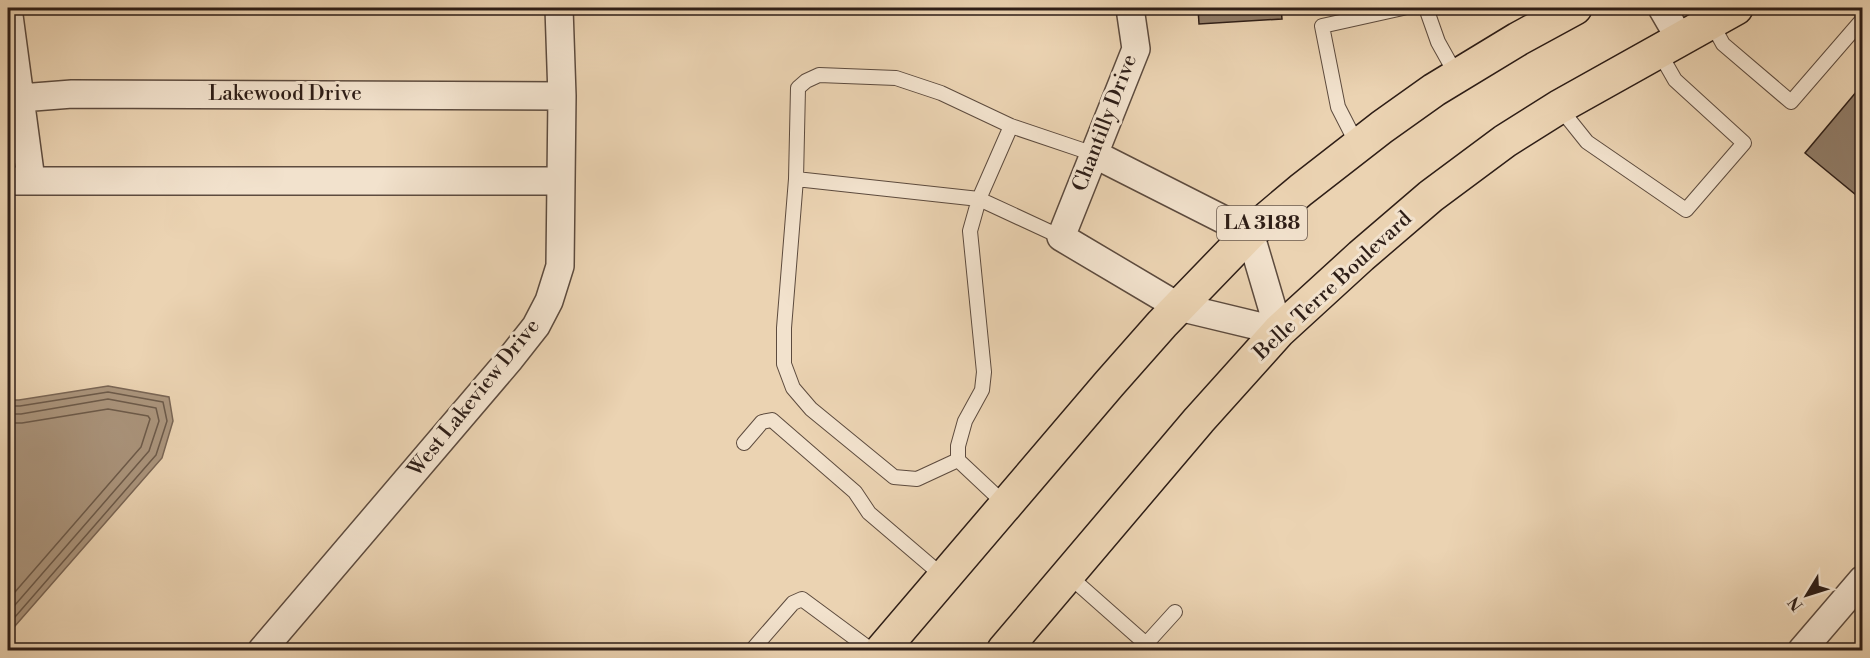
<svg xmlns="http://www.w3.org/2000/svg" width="1870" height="658" viewBox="0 0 1870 658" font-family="'Libre Bodoni',serif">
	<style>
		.water { fill: #ab957d; stroke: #796554; stroke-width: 1.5 }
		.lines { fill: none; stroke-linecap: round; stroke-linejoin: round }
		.shore { stroke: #6c5a4a; stroke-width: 1.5 }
		.building { fill: #907c68; stroke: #2e1e17; stroke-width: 1.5 }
		.lane-casing { stroke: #5d4b3e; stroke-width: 16 }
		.street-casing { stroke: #5d4b3e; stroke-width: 30 }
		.highway-casing { stroke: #2e1e17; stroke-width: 36 }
		.lane { stroke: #f2e2cd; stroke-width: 14 }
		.street { stroke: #f2e2cd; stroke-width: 27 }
		.highway { stroke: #ebd3b2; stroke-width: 33 }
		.labels { text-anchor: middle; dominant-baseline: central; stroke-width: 6; stroke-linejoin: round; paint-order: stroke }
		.shield { fill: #f2e2cd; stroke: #69594e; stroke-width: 1.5 }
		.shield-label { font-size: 20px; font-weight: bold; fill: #2e1e17 }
		.street-label { font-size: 21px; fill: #2e1e17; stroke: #f2e2cd }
	</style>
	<rect width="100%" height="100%" fill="#ebd3b2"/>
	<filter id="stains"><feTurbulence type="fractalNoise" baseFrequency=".00333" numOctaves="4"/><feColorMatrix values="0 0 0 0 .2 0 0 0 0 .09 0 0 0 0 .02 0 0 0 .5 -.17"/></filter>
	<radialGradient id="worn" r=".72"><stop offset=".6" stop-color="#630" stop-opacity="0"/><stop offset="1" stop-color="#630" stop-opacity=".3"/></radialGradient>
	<!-- water -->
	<path class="water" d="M108 386 169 397 173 421 162 458 8 634V400H19Z"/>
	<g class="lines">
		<!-- shore -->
		<path class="shore" d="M8 406H20L108 392 163 402 167 421 156 455 8 625
			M8 414H21L108 399 156 408 159 421 149 451 8 613
			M8 423H22L108 409 148 416 150 419 141 447 8 600"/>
	</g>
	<!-- building -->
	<path class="building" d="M1198 8H1281L1282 19 1199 24Z
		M1862 85V197L1861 199 1805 153Z"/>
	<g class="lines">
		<defs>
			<path id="lane" d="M1426 8 1438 42 1457 76
				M1711 22 1723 44 1791 102 1862 20
				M1559 107 1587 142 1686 210 1744 143 1675 80 1659 52
				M1358 146 1338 107 1322 26 1403 8
				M796 179 979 199 1061 237
				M744 443 762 422 772 420 855 492 869 513 944 577
				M958 460 917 479 894 477 811 409 793 388 784 364V328L796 179 798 88 806 81 819 75 896 78 941 93 1011 126 1094 154
				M1006 505 958 460V446L965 421 982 390 984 372 970 231 979 199 1011 126
				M1068 575 1146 644 1141 650
				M1146 644 1175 612
				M752 650 793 603 802 599 871 650"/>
			<path id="street" d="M8 8 31 180
				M1130 8 1136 49 1061 237 1179 307 1279 331
				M1662 8 1680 39
				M8 99 72 94 562 96
				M1094 154 1250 233 1279 331
				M8 181H561
				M262 650 510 359 536 326 549 301 560 266 562 96 559 8
				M1802 650 1862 580"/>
			<path id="highway" d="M882 650 1109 384 1162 324 1250 233 1301 190 1382 127 1434 90 1518 39 1575 8
				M1004 650 1199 420 1279 331 1361 256 1431 196 1505 141 1559 107 1736 8"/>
		</defs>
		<!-- lane casing -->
		<use href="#lane" class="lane-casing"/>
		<!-- street casing -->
		<use href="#street" class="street-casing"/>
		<!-- highway casing -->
		<use href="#highway" class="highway-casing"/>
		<!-- lane -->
		<use href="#lane" class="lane"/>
		<!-- street -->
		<use href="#street" class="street"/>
		<!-- highway -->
		<use href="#highway" class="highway"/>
	</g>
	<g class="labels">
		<!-- shield labels -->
		<rect class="shield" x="1217" y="206" width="90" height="34" rx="4.5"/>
		<g class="shield-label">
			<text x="1262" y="223">LA 3188</text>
		</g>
		<!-- street labels -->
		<g class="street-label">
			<text x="285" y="94">Lakewood Drive</text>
			<text transform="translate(1105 123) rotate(-69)">Chantilly Drive</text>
			<text transform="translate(1333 286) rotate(-43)">Belle Terre Boulevard</text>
			<text transform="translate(474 398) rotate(-51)">West Lakeview Drive</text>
		</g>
	</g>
	<!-- margin -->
	<rect width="1870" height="658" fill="none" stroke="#ebd3b2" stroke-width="30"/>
	<rect x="9" y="9" width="1852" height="640" fill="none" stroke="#2e1e17" stroke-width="3"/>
	<rect x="15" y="15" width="1840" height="628" fill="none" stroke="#2e1e17" stroke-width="1.5"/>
	<!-- north arrow -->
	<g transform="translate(1807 595) rotate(232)" stroke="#f2e2cd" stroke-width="4.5" paint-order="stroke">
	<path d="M0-4.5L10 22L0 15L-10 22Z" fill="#2e1e17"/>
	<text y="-9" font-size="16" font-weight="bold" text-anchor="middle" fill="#2e1e17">N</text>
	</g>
	<rect width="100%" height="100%" filter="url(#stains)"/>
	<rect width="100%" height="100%" fill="url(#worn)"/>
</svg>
